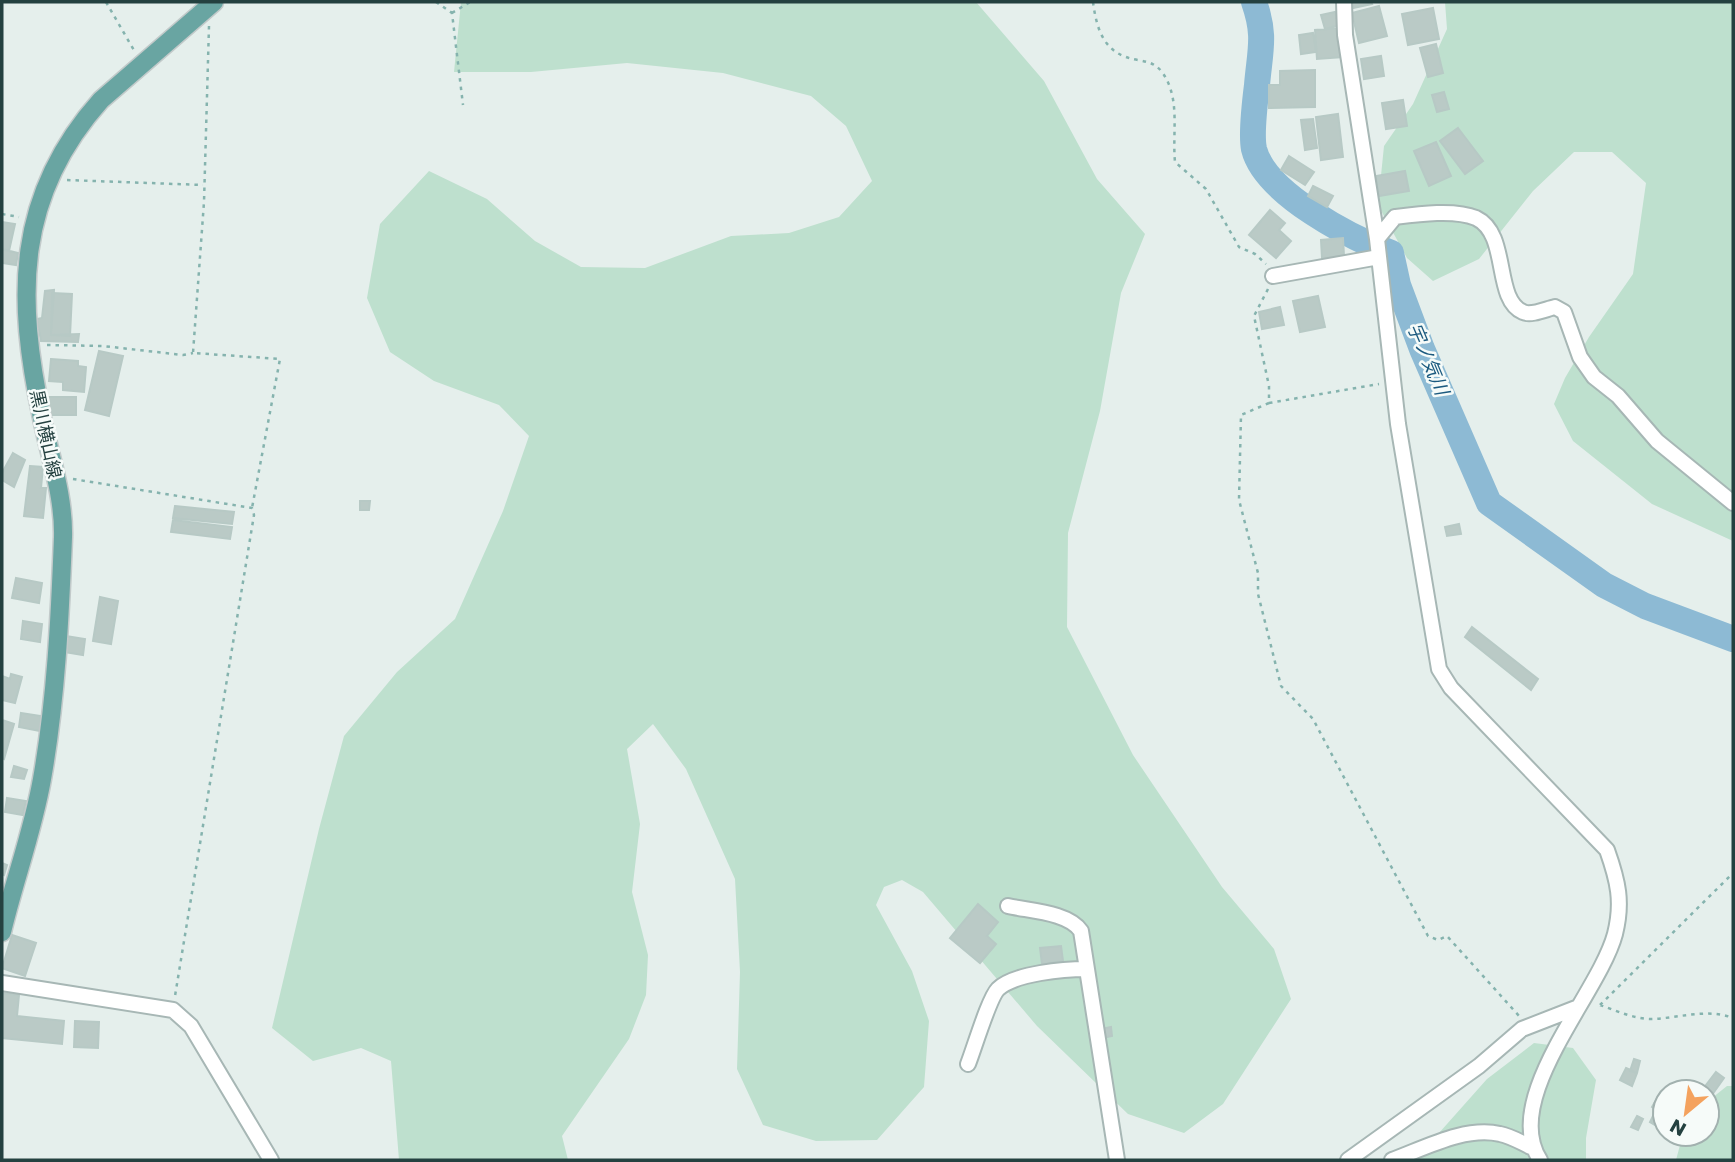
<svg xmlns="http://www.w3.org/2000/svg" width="1735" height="1162" viewBox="0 0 1735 1162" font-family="Poppins,'Noto Sans JP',sans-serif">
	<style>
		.green { fill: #bee0ce }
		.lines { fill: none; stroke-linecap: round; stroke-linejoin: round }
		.river { stroke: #8dbad4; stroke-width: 26 }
		.building { fill: #bacac6; stroke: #b7c9c5; stroke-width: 2 }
		.minor-casing { stroke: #a7b7b5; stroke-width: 18 }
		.major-casing { stroke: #c2caca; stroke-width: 21 }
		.path { stroke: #85b3ae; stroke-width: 2.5; stroke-dasharray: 3.5 5; stroke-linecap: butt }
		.minor { stroke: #fff; stroke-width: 14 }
		.major { stroke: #69a5a2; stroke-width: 18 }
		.labels { text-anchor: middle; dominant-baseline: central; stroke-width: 5; stroke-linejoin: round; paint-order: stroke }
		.street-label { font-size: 18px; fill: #244140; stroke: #f6fbf9 }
		.water-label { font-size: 19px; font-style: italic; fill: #1c5a7f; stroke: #f6fbf9 }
	</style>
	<rect width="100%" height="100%" fill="#e5efec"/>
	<!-- green -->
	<path class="green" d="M461 2H976L1044 81 1097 179 1145 234 1121 293 1100 411 1068 533 1067 627 1133 755 1222 887 1274 949 1291 999 1223 1104 1184 1133 1128 1114 1037 1026 923 892 902 880 884 887 876 905 912 971 929 1021 924 1087 877 1140 816 1141 763 1125 737 1069 740 972 735 879 686 769 653 724 627 749 640 824 632 892 648 955 646 995 629 1039 562 1136 568 1160H399L391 1061 361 1048 313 1061 272 1028 319 829 344 736 397 672 455 619 503 511 529 436 499 405 434 381 390 352 367 298 380 224 429 171 487 199 535 241 581 267 645 268 731 236 789 233 839 217 872 181 846 126 811 96 723 73 627 63 531 72H454Z
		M1445 2H1733V541L1652 504 1573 441 1554 404 1565 378 1589 337 1633 274 1646 183 1612 152H1574L1533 191 1479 259 1433 281 1407 258 1378 205 1384 146 1413 104 1447 29Z
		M1534 1043 1573 1048 1596 1080 1586 1138V1160H1415L1487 1079Z
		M1727 1086H1733V1160H1676L1683 1134H1707V1102Z"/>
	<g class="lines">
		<!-- river -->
		<path class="river" d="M1254 2C1266 36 1260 50 1257 85 1255 101 1251 135 1254 149 1265 194 1352 238 1391 253L1398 285 1422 349 1489 503 1604 585 1645 606 1733 639"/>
	</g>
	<!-- building -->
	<path class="building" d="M1352 2H1371L1372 4 1353 8Z
		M1379 6 1387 36 1359 43 1352 13Z
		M1433 8 1439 39 1408 45 1402 14Z
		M1335 12 1339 25 1325 29 1321 15Z
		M1341 28 1343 57 1317 59 1315 30Z
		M1313 33 1316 52 1301 54 1299 35Z
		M1436 44 1443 73 1428 77 1420 48Z
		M1381 56 1384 76 1364 79 1361 59Z
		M1315 70V107L1269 108V85H1280V71Z
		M1444 92 1449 109 1437 112 1432 95Z
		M1403 100 1407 126 1386 129 1382 103Z
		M1338 114 1343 157 1321 160 1316 117Z
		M1313 119 1317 148 1305 150 1301 120Z
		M1458 128 1483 161 1465 174 1440 141Z
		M1436 142 1451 176 1429 186 1414 151Z
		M1289 156 1314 172 1305 185 1281 170Z
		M1405 171 1409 191 1379 196 1376 176Z
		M1313 186 1333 196 1327 207 1308 196Z
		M1270 210 1285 223 1279 230 1291 241 1276 258 1249 235Z
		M2 222 15 224 9 251 2 249Z
		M1343 238 1344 256 1322 258 1321 240Z
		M2 249 18 253 16 265 2 263Z
		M54 290 51 335 79 334 78 342 41 341 37 319 42 318 45 291Z
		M52 293 72 294 70 336 51 335Z
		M1318 296 1325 327 1300 332 1293 301Z
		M1280 307 1284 325 1262 329 1259 312Z
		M99 351 123 356 109 416 85 410Z
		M51 359 78 361V366L86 367 84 392 63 390V382L49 381Z
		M47 397H76V415H47Z
		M13 453 25 460 14 487 2 480V473Z
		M30 466 43 467 41 488H46L43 518 24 516Z
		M360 501H370L369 510H360Z
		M175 506 234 512 232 524 173 518Z
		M173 520 232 527 230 539 171 532Z
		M1459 524 1461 534 1447 536 1445 527Z
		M16 578 42 583 39 603 12 598Z
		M100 597 118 601 111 644 93 641Z
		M23 621 42 624 40 642 21 639Z
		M1472 627 1538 679 1531 690 1465 637Z
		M66 636 85 639 83 655 64 652Z
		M11 674 22 677 15 703 2 700V676L10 679Z
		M21 713 41 716 40 731 19 727Z
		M2 720 14 724 4 759 2 758Z
		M14 766 27 770 24 779 11 777Z
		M7 798 26 801 23 815 5 812Z
		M2 863 7 865 4 875 2 874Z
		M978 904 998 922 987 936 996 944 980 963 950 938Z
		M12 935 36 943 25 976 2 968Z
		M1061 946 1063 961 1042 964 1040 948Z
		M2 993 19 995 17 1016 64 1021 62 1044 2 1038Z
		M75 1021 99 1022 98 1048 74 1047Z
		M1111 1027 1112 1036 1102 1038 1101 1029Z
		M1634 1059 1640 1061 1637 1073 1630 1071Z
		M1626 1068 1637 1073 1632 1086 1620 1080Z
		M1716 1072 1724 1078 1712 1095 1703 1089Z
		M1659 1095 1665 1099V1123L1662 1129 1650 1122 1656 1110 1652 1107Z
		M1665 1101V1130L1651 1122 1655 1115 1661 1119 1664 1114 1659 1111Z
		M1637 1116 1643 1119 1638 1130 1631 1127Z"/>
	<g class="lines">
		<defs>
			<path id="minor" d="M1344 2 1345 35 1377 239 1398 424 1439 669 1451 688 1607 850C1618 881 1623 902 1615 934 1599 994 1500 1098 1540 1160
				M1377 239 1395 217C1418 214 1455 209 1476 218 1510 234 1493 299 1523 312 1531 316 1546 309 1555 307L1564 312 1580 357 1594 377 1618 396 1657 441 1733 503
				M1273 276 1379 257
				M1008 906C1029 911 1068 912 1081 931L1117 1160
				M2 983 173 1010 191 1026 271 1160
				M968 1064C974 1049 989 998 998 989 1015 973 1065 969 1087 969
				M1348 1160 1479 1066 1522 1029 1576 1008
				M1392 1160C1425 1148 1465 1126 1500 1134 1511 1136 1522 1143 1531 1147"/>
			<path id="major" d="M2 932C14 881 33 831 42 779 56 700 60 617 63 537 64 496 50 457 42 418 16 298 15 196 101 100L214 2"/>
		</defs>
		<!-- minor casing -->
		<use href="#minor" class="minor-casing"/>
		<!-- major casing -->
		<use href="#major" class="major-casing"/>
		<!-- path -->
		<path class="path" d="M106 2 135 52
			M436 2 452 13 463 105
			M1093 2C1097 32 1105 55 1138 60 1148 62 1155 63 1162 72 1181 98 1172 132 1175 162L1206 189 1239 247 1255 254 1266 264
			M452 13 470 2
			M209 26 204 202 193 353 280 359 252 508
			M67 180 203 185
			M2 214 19 217
			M1268 289 1254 316 1269 386V403L1379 384
			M47 345 103 346 183 355 193 353
			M1269 403 1241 415 1239 500 1258 573V594L1281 686 1313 719 1428 936 1438 940 1447 936 1520 1017
			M73 479 252 508 254 515 175 996
			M1600 1005 1733 873
			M1600 1005C1617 1011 1634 1019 1652 1019 1679 1018 1708 1008 1733 1018"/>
		<!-- minor -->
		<use href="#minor" class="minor"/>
		<!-- major -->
		<use href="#major" class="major"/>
	</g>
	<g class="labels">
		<!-- street labels -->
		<g class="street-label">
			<text transform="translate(46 434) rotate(78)">黒川横山線</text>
		</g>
		<!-- water labels -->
		<g class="water-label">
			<text transform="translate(1428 359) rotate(67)">宇ノ気川</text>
		</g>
	</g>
	<!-- border -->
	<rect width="1735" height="1162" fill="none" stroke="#244140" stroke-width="7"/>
	<!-- north arrow -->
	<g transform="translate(1686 1113) rotate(209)"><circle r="33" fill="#f6fbf9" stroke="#a2b1af" stroke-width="2"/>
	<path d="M0-5L12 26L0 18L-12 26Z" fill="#f4a25e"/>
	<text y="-10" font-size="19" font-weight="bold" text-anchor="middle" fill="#244140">N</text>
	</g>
</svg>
